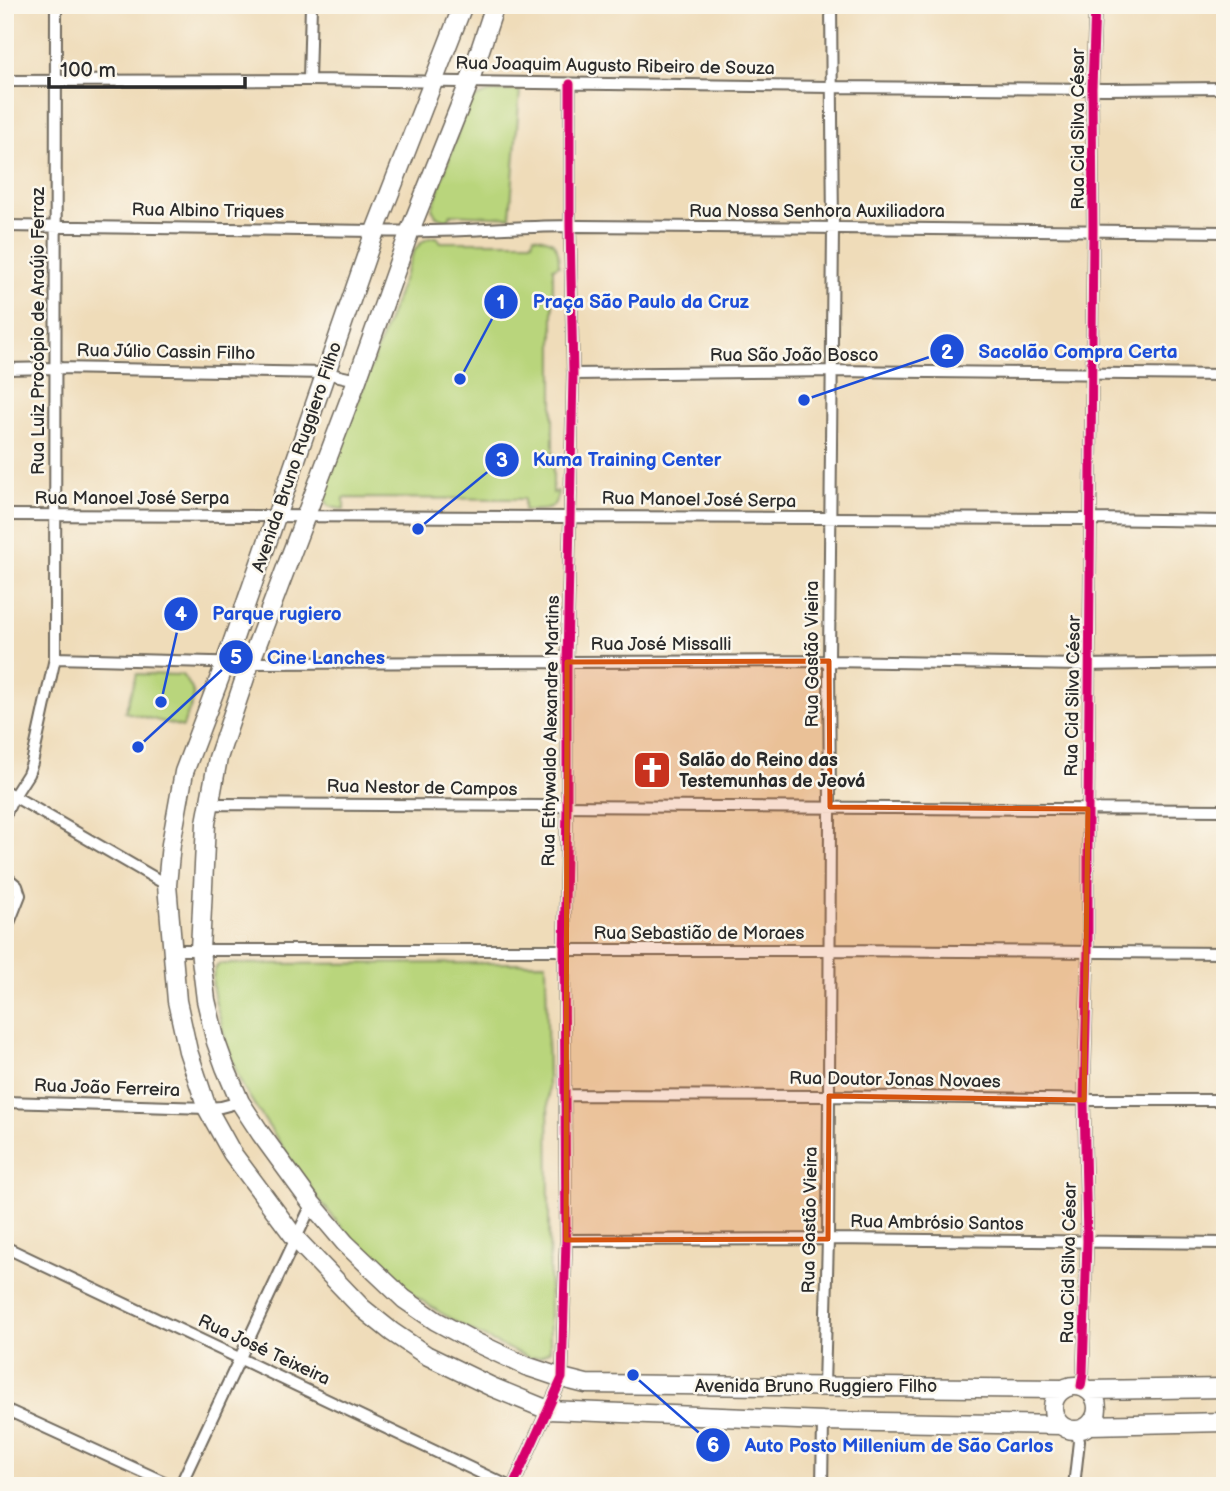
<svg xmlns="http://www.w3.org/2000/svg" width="1230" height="1491" viewBox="0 0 1230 1491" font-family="'Balsamiq Sans',sans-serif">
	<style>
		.green { fill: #b9d57b; stroke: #728053; stroke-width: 2 }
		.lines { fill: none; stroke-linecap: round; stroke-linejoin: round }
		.street-casing { stroke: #70695d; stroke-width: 14 }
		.primary-casing { stroke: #70695d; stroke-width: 21 }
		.street { stroke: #fff; stroke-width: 10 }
		.primary { stroke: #fff; stroke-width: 18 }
		.cycleway-casing { stroke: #fbf7ec; stroke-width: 13 }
		.cycleway { stroke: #d6006c; stroke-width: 9 }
		.marked { fill: #d5540f; fill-opacity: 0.2; stroke: #d5540f; stroke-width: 5; stroke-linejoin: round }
		.labels { text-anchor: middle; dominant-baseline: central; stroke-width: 5; stroke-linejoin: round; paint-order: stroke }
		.street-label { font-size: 18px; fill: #2b2b2b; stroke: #fbf7ec }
		.poi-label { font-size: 18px; font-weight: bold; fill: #2b2b2b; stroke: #fbf7ec; text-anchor: start }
		.leader { fill: none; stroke: #1d4ed8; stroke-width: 2.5 }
		.callout-dot { fill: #1d4ed8; stroke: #fbf7ec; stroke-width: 2.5 }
		.mark-label { font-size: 21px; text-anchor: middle; font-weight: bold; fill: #fff }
		.callout-label { font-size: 19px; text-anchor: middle; font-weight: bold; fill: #1d4ed8; stroke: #fbf7ec; stroke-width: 5; stroke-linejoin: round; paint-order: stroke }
	</style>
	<rect width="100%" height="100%" fill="#fbf7ec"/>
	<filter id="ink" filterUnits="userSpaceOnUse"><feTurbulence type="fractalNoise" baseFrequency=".0143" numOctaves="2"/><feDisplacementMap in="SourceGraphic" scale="14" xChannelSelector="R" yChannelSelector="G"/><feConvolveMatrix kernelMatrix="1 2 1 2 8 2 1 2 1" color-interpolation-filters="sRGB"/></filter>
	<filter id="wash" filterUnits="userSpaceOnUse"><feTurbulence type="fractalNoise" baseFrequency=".00686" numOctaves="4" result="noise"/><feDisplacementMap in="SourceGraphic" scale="28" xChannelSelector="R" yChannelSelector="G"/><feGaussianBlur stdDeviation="1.57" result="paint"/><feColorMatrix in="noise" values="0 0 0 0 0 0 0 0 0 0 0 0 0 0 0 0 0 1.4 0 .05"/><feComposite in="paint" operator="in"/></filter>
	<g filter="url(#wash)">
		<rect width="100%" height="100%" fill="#efdcb9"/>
		<!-- green -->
		<path class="green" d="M520 90 510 217 451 214 448 220 436 216 432 209 467 106C480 89 501 92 520 90Z
			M534 236C555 240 559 243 559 265L553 268V493L558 491C556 514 543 510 524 510V499L344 498V509C330 508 326 508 324 493L413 253C419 244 425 237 437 237L441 242H532Z
			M137 674 182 675C204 699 189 703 183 727L125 712Z
			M546 963 548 1081 550 1350 541 1356 530 1358C484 1340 425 1307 388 1275 343 1235 306 1185 274 1134 263 1118 252 1102 242 1085 234 1068 224 1038 220 1019 216 1002 206 977 219 964Z"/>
	</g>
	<g filter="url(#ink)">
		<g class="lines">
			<defs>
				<path id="street" d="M309 80 311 5
					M5 81 309 80 831 87 1106 89 1225 88
					M5 226 375 231C442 234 509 226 577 226 793 228 1009 228 1225 232
					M5 369 56 368 326 373 357 380
					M573 374 832 371 1225 375
					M5 515 1092 519 1225 521
					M55 658 250 663 829 661 1081 665 1225 663
					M5 791 167 885
					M208 805 221 804 1225 810
					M5 815 14 796 28 774 32 763 55 658 56 5
					M5 876 17 886 20 895 5 933
					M173 950H830L1225 953
					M566 1095 829 1096 1104 1100H1225
					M5 1102 207 1108 221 1107 240 1102
					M566 1240 828 1239 1225 1243
					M5 1247 508 1486
					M824 1386 828 1239 829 1096 830 807 829 661 833 228 831 5
					M1081 1386 1083 1374 1087 1241 1084 1100 1088 951V809L1093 229 1092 88 1095 5
					M5 1409 173 1486
					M180 1486 312 1204
					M513 1486 562 1378 566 1240 564 951 567 807V662L573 374 570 226V84
					M822 1486 823 1421
					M1074 1486 1079 1441 1075 1429"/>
				<path id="primary" d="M463 5 375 231 226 661 184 772 171 844 167 885 177 1001 188 1051 207 1108 232 1153 296 1239 362 1308 392 1332 426 1355 492 1387 548 1410 823 1421 1061 1425
					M495 5 469 83 409 233 357 380 250 663 218 758 206 823 200 950 206 1000 216 1042 225 1067 240 1102 261 1134 312 1204 345 1243 404 1299 436 1321 477 1343 526 1366 562 1378 586 1384 1063 1389
					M1053 1408a22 22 0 1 1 44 0a22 22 0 1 1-44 0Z
					M1088 1390 1225 1388
					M1089 1425 1225 1422"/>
			</defs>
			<!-- street casing -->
			<use href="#street" class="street-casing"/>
			<!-- primary casing -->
			<use href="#primary" class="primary-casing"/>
			<!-- street -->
			<use href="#street" class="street"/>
			<!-- primary -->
			<use href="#primary" class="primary"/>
			<defs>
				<path id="cycleway" d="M1081 1386 1083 1374 1087 1241 1084 1100 1088 951V809L1093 229 1092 88 1095 5
					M513 1486 562 1378 566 1240 564 951 567 807V662L573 374 570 226V84"/>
			</defs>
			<!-- cycleway casing -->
			<use href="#cycleway" class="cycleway-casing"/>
			<!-- cycleway -->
			<use href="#cycleway" class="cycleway"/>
		</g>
	</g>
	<!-- marked area -->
	<path class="marked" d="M829 661 830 807 1088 809 1084 1100 829 1096 828 1239 566 1240 567 662Z"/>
	<!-- icons -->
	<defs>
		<symbol id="church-square" viewBox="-11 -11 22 22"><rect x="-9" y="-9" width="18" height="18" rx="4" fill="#c8321e" stroke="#fbf7ec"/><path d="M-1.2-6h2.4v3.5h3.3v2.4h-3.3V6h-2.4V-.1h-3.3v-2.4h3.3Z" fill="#fff"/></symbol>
	</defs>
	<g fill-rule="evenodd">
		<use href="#church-square" x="630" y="748" width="44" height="44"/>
	</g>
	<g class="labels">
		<!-- street labels -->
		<g class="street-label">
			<text transform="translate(615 66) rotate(1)">Rua Joaquim Augusto Ribeiro de Souza</text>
			<text transform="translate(1078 129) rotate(-90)">Rua Cid Silva César</text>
			<text transform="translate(208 211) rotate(1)">Rua Albino Triques</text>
			<text x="817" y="211">Rua Nossa Senhora Auxiliadora</text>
			<text transform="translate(38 331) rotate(-90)">Rua Luiz Procópio de Araújo Ferraz</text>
			<text transform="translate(166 352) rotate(1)">Rua Júlio Cassin Filho</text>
			<text x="794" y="355">Rua São João Bosco</text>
			<text transform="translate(297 457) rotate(-71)">Avenida Bruno Ruggiero Filho</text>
			<text x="132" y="498">Rua Manoel José Serpa</text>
			<text transform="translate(699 500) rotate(1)">Rua Manoel José Serpa</text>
			<text x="661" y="644">Rua José Missalli</text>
			<text transform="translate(812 654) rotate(-90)">Rua Gastão Vieira</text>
			<text transform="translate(1073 696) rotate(-89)">Rua Cid Silva César</text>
			<text transform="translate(551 731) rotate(-89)">Rua Ethywaldo Alexandre Martins</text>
			<text transform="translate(422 788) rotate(1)">Rua Nestor de Campos</text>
			<text x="699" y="933">Rua Sebastião de Moraes</text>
			<text transform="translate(895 1080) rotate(1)">Rua Doutor Jonas Novaes</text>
			<text transform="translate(107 1088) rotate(2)">Rua João Ferreira</text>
			<text transform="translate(810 1220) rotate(-89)">Rua Gastão Vieira</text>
			<text transform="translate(937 1223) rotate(1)">Rua Ambrósio Santos</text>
			<text transform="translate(1069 1263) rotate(-89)">Rua Cid Silva César</text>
			<text transform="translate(264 1350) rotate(25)">Rua José Teixeira</text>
			<text x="816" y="1386">Avenida Bruno Ruggiero Filho</text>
		</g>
		<!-- poi labels -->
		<g class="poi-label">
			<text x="679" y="760">Salão do Reino das<tspan x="679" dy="21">Testemunhas de Jeová</tspan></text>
		</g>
	</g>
	<!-- callouts -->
	<path class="leader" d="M460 379L501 302M804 400L947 351M418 529L502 460M161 702L181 614M138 747L236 657M633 1375L713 1445"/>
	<g class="callout-dot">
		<circle cx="460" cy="379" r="7"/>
		<circle cx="804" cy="400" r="7"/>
		<circle cx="418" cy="529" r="7"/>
		<circle cx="161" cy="702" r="7"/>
		<circle cx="138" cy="747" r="7"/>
		<circle cx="633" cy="1375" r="7"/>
		<circle cx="501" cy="302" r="18"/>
		<circle cx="947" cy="351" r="18"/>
		<circle cx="502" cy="460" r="18"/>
		<circle cx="181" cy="614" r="18"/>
		<circle cx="236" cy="657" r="18"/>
		<circle cx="713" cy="1445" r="18"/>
	</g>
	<g class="mark-label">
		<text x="501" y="309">1</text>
		<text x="947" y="359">2</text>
		<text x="502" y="467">3</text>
		<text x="181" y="621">4</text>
		<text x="236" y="664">5</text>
		<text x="713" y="1452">6</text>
	</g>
	<g class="callout-label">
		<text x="641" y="308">Praça São Paulo da Cruz</text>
		<text x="1078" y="358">Sacolão Compra Certa</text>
		<text x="627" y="466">Kuma Training Center</text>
		<text x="277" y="620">Parque rugiero</text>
		<text x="326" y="664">Cine Lanches</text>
		<text x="899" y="1452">Auto Posto Millenium de São Carlos</text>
	</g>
	<!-- margin -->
	<rect width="1230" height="1491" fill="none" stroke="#fbf7ec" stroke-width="28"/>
	<!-- scale -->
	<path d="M49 77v10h196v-10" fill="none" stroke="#2b2b2b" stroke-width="3.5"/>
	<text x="60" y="77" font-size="21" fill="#2b2b2b" stroke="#fbf7ec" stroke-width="5" paint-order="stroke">100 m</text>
</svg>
